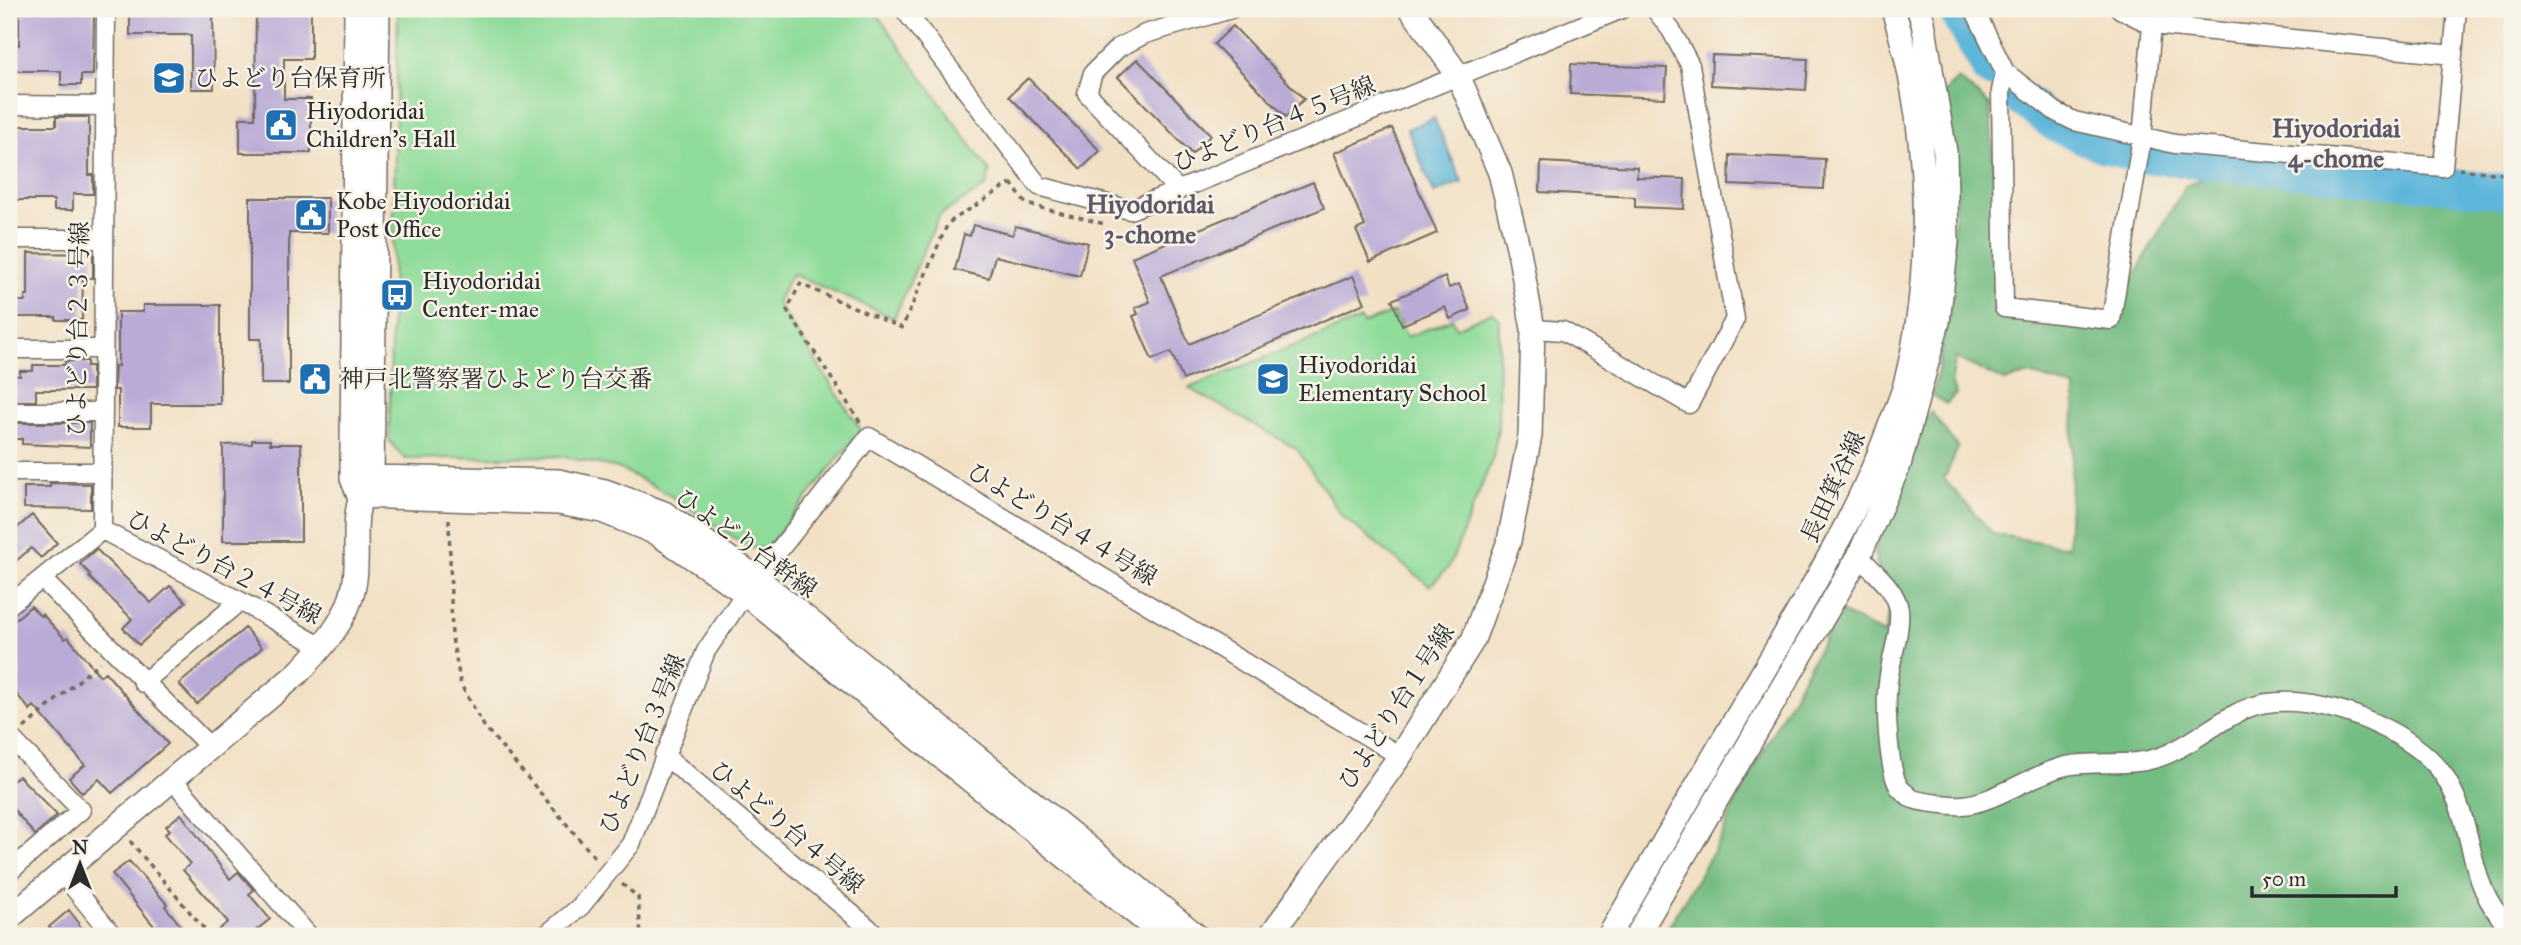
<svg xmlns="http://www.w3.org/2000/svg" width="2521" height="945" viewBox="0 0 2521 945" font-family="'IM FELL Great Primer','Noto Serif JP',serif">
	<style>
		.green { fill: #8fdc9a; stroke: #5d8462; stroke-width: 2 }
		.forest { fill: #73bc82; stroke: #4f7456; stroke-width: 2 }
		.water { fill: #5db6da; stroke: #447082; stroke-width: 2 }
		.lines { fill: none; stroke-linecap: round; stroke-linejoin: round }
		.river { stroke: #5db6da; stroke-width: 35 }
		.building { fill: #baaad6 }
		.minor-casing { stroke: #716a61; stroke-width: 21 }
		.tertiary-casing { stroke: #716a61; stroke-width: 26 }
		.path { stroke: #716a61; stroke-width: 3.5; stroke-dasharray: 5 5; stroke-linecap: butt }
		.minor { stroke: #fff; stroke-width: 18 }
		.tertiary { stroke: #fff; stroke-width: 23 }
		.labels { text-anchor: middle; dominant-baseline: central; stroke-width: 5; stroke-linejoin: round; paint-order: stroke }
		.poi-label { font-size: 24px; fill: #2b2b2b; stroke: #f7f3e8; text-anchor: start }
		.street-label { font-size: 24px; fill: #2b2b2b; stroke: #f7f3e8 }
		.neighbourhood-label { font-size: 26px; font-weight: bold; fill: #5d5767; stroke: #f7f3e8 }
	</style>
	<rect width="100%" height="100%" fill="#f7f3e8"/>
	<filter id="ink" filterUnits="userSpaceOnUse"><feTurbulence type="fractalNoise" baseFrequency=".0143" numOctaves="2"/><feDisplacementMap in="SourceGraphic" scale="14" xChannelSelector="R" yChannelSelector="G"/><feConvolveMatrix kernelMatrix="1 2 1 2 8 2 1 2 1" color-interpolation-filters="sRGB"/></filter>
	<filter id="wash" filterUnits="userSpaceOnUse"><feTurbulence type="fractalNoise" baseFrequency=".00686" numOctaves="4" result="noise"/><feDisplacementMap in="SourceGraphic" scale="28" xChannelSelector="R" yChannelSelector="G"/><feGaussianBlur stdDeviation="1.57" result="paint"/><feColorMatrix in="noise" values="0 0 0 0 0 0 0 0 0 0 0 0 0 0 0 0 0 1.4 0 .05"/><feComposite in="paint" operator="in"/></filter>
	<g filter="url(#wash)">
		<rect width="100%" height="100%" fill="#f2e0c4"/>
		<!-- green -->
		<path class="green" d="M398 9H873L990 172 986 186 939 216 894 318 792 274 777 302 861 430 767 548H750L663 491 618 468 560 456 405 459 389 441Z
			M1394 312 1407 337 1452 319 1456 328 1492 312 1499 318 1498 427 1493 457 1449 567 1430 586 1342 516 1297 449 1189 388 1361 319 1363 324Z"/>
		<!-- forest -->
		<path class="forest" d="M1958 79 1990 105 2002 315 2109 330 2122 298 2185 186 2209 176 2263 173 2512 184V936H1663L1720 840 1736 801 1839 611 1884 634 1890 608 1874 552 1903 481 1917 430 1931 412 1958 448 1944 479 1993 534 2068 547 2075 388 2030 374 2004 381 1956 358 1951 383 1956 394 1946 404 1933 395 1948 319 1957 176 1944 92Z"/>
		<!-- water -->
		<path class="water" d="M1434 118 1462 182 1434 193 1407 129Z"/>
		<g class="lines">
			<!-- river -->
			<path class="river" d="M1955 9 1990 70
				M2015 95 2056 125 2103 145 2129 153
				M2148 156 2512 192"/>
		</g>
		<g id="blocks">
			<!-- building -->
			<path class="building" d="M19 9H94L93 75H81V85H61V71H9V45H19Z
				M130 9H213L214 89H191V35H130Z
				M256 10H311V59H284V99H311V153H240V118H255Z
				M1233 26 1304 99 1286 117 1214 44Z
				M1712 55 1808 59 1806 90 1711 85Z
				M1137 59 1211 135 1192 154 1118 77Z
				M1571 64 1667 68 1665 98 1570 94Z
				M1028 78 1100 151 1081 169 1009 96Z
				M56 117H89V175H93V194H73V210H54V200H12L13 167H9V126H56Z
				M1392 128 1437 233 1370 262 1356 230 1365 226 1334 153Z
				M1730 155 1825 159 1824 189 1729 185Z
				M1541 162 1637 167V177L1685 179 1684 209 1635 207V197L1540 192Z
				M1313 182 1324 208 1161 276 1189 344 1353 276 1365 303 1183 380 1171 352 1152 360 1133 316 1138 314 1135 308 1150 302 1132 257Z
				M250 198H328V233H289V384H261V339H250Z
				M973 225 1013 235 1015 226 1088 243 1080 276 995 256 989 278 955 270 964 234 970 236Z
				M28 253 93 254V278H83L82 320H56V317H15V301H25V295H28Z
				M1445 277 1449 288 1459 284 1470 310 1450 319 1445 307 1402 325 1392 300Z
				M143 305H220V404H151V427H118V390H114L115 366H118V312H143Z
				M65 361H87V366H92V390H36V401H11L9 375 20 376V371H33V365H65Z
				M11 423H90V447L22 444V439H10Z
				M252 440H270V444H301V541H223V445L252 444Z
				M50 483 91 484V509L24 508V487H50Z
				M32 515 57 543 41 558 31 548 9 567V535Z
				M96 549 151 603 170 586 186 602 139 645 123 628 132 619 89 577 91 575 80 564Z
				M31 606 40 616 42 614 65 639 68 637 100 676 105 672 168 744 112 793 99 779 82 793 69 778 85 765 34 706 30 710 9 685V625Z
				M245 628 262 648 197 704 179 684Z
				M19 776 57 815 35 835 9 804V784Z
				M181 814 230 879 238 872 254 890 249 894 270 919 249 936H211L228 922 183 870 190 864 165 834 170 830 166 826Z
				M129 861 167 904 165 906 189 936H141L154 926 112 874Z
				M69 910 79 923 78 924 88 936H57L49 927Z"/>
		</g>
	</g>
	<g filter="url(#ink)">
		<use href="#blocks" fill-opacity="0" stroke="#716a61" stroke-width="2"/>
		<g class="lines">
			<defs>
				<path id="minor" d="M904 9 1039 186 1130 210 1622 9
					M1974 9 2005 72 2056 112 2074 121 2175 144 2443 167 2457 9
					M2120 9 2152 25 2453 55
					M2005 72 2001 91 2004 308 2111 320 2142 138 2152 25
					M9 105 105 106
					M1178 190 1087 93 1093 73 1118 48 1145 34 1231 9
					M9 239H104
					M1533 329 1563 331 1689 404 1735 319 1690 65 1671 30 1655 9
					M9 349H102
					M9 412H102
					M9 472H101
					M102 530 240 601 322 647
					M1859 556C1872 571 1896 588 1899 610 1901 635 1890 659 1888 683 1885 705 1888 769 1899 787 1901 790 1908 795 1911 798 1917 802 1953 806 1963 805 1994 803 2032 774 2066 766 2102 759 2133 770 2170 753 2222 728 2238 695 2304 703 2350 708 2419 737 2445 777 2450 786 2456 796 2459 806 2473 843 2473 882 2498 914 2502 920 2505 926 2512 929
					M42 579 209 746
					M9 605 102 530 106 9
					M143 683 240 601
					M9 736 81 810 9 872
					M664 755 878 936
					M172 779 309 936
					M62 873 113 936
					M545 936 581 906 631 844 706 651 745 593 869 437 1400 756"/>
				<path id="tertiary" d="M356 9 352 450V478L359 496 558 503 602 511 656 533 745 593 908 730 1164 936
					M378 9 372 477 558 481 605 491 664 513 757 578 1197 936
					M9 918 298 673C321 649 348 620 354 586 361 552 348 515 367 484
					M1270 936 1400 756 1473 640 1509 541 1530 436 1533 329 1519 251 1500 173 1458 75 1411 9
					M1609 936C1665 840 1721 744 1777 648 1819 576 1859 509 1888 431 1894 414 1902 398 1906 381 1935 265 1929 123 1893 9
					M1637 936 1859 556 1899 465 1938 322 1947 242 1945 152 1923 22 1919 9"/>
			</defs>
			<!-- minor casing -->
			<use href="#minor" class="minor-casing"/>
			<!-- tertiary casing -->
			<use href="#tertiary" class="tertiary-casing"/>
			<!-- path -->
			<path class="path" d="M2459 169 2512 175
				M1011 183 1026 204 1105 224
				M860 422 787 310 800 284 902 328 948 223 1011 183
				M449 519 452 638 461 685 484 726 596 859
				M24 728 100 662
				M130 841 210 936
				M622 884 638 897 641 936"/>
			<!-- minor -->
			<use href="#minor" class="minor"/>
			<!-- tertiary -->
			<use href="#tertiary" class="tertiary"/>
		</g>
	</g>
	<!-- icons -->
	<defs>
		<symbol id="school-square" viewBox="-11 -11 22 22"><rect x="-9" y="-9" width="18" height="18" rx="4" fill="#1f6fb2" stroke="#f7f3e8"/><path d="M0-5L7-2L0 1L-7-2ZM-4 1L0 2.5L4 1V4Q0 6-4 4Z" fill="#fff"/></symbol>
		<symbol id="civic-square" viewBox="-11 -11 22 22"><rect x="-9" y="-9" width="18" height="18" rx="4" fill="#1f6fb2" stroke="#f7f3e8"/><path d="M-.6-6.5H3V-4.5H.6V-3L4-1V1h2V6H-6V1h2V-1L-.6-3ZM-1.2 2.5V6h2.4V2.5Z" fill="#fff"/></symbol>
		<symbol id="bus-square" viewBox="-11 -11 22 22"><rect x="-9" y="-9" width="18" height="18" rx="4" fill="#1f6fb2" stroke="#f7f3e8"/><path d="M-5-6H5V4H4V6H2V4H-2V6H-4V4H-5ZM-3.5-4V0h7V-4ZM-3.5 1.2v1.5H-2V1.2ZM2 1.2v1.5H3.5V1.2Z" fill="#fff"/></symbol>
	</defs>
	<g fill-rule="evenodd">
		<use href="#school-square" x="150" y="59" width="38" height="38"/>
		<use href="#civic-square" x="262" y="106" width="38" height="38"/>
		<use href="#civic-square" x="292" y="196" width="38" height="38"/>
		<use href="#bus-square" x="378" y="276" width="38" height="38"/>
		<use href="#civic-square" x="296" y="360" width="38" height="38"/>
		<use href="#school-square" x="1254" y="360" width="38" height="38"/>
	</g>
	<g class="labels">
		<!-- poi labels -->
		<g class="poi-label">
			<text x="194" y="78">ひよどり台保育所</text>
			<text x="306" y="111">Hiyodoridai<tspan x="306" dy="28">Children's Hall</tspan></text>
			<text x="336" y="201">Kobe Hiyodoridai<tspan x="336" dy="28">Post Office</tspan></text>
			<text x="422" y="281">Hiyodoridai<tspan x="422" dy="28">Center-mae</tspan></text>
			<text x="1298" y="365">Hiyodoridai<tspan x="1298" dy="28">Elementary School</tspan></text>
			<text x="340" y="379">神戸北警察署ひよどり台交番</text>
		</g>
		<!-- street labels -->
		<g class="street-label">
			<text transform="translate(1274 124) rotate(-22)">ひよどり台４５号線</text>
			<text transform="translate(78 329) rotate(-89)">ひよどり台２３号線</text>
			<text transform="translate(1833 487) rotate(-65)">長田箕谷線</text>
			<text transform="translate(1062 524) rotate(31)">ひよどり台４４号線</text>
			<text transform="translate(746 543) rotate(36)">ひよどり台幹線</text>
			<text transform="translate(224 567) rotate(28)">ひよどり台２４号線</text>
			<text transform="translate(1396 707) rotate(-57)">ひよどり台１号線</text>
			<text transform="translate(642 744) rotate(-68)">ひよどり台３号線</text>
			<text transform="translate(787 827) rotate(40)">ひよどり台４号線</text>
		</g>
		<!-- neighbourhood labels -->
		<g class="neighbourhood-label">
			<text x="2336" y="128">Hiyodoridai<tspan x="2336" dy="30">4-chome</tspan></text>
			<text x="1150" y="204">Hiyodoridai<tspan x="1150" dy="30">3-chome</tspan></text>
		</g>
	</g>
	<!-- margin -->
	<rect width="2521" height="945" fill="none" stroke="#f7f3e8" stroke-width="35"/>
	<!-- north arrow -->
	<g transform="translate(80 864)" stroke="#f7f3e8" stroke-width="5" paint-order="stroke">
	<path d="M0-5L12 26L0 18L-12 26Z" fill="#2b2b2b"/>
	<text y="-10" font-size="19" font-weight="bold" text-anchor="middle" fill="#2b2b2b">N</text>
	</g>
	<!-- scale -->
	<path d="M2252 886v10h144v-10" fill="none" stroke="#2b2b2b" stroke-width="3.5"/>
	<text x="2262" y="886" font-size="21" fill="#2b2b2b" stroke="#f7f3e8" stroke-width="5" paint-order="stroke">50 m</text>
</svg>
